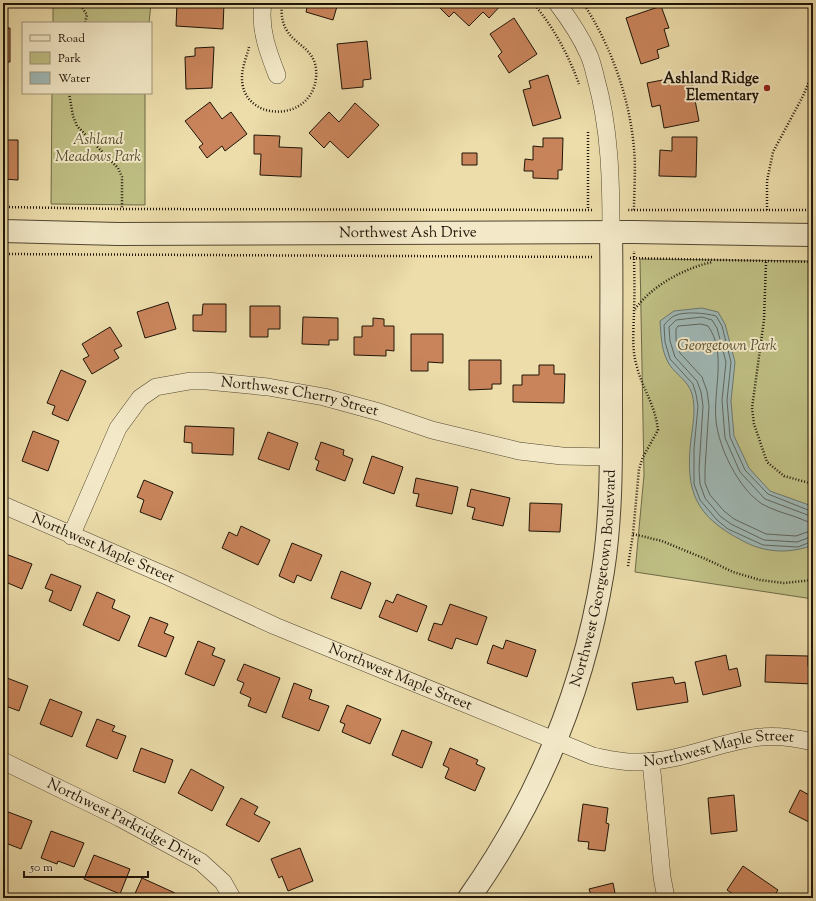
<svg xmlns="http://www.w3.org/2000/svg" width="816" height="901" viewBox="0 0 816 901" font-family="'Sorts Mill Goudy',serif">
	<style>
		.green { fill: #bfbf84; stroke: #6e6a46 }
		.water { fill: #9fb8b6; stroke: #6b7670 }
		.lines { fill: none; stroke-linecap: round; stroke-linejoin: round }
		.shore { stroke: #5e665e; stroke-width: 1 }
		.building { fill: #c9845b; stroke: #1e1407 }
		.minor-casing { stroke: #524630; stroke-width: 18 }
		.tertiary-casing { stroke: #524630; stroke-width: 24 }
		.path { stroke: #1e1407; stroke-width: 2.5; stroke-dasharray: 1 2; stroke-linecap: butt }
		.minor { stroke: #f3e9c8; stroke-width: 17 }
		.tertiary { stroke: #f3e9c8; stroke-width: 22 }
		.poi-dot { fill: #8f2418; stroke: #f3e9c8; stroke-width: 1.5 }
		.labels { text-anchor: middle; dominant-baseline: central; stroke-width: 4; stroke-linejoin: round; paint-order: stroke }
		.poi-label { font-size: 15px; font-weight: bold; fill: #1e1407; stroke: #f3e9c8; text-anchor: end }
		.park-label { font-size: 15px; font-style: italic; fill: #565033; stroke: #f3e9c8 }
		.street-label { font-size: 15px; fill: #1e1407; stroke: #f3e9c8 }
	</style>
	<rect width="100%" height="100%" fill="#ecddab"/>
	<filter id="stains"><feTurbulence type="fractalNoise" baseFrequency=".005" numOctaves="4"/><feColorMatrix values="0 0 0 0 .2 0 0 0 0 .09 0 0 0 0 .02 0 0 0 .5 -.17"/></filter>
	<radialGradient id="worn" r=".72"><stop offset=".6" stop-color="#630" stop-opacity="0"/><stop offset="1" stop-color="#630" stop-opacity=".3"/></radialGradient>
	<!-- green -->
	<path class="green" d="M53 3H151L149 23H53Z
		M52 93H145V205L51 204Z
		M640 259 813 261V599L635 572 644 475Z"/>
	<!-- water -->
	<path class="water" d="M702 308 718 312 725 324 735 362 731 401 734 436 749 468 770 491 809 505 813 509V545C790 554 765 553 743 541 695 516 685 492 691 439 693 424 696 408 692 394 688 379 672 373 667 360 661 348 661 334 660 321L674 311Z"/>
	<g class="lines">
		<!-- shore -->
		<path class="shore" d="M813 512 768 494 745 470 730 437 727 400 731 362 722 326 716 316C706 313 683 311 674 316 670 318 667 322 664 325L665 342 670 359 693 384 696 394 698 406 694 449V484L700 500 717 520 728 529 763 545 798 547 813 541
			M813 517 765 499 740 472 725 438 722 400 726 362 717 328 712 320 702 317 676 320 669 327 670 341 675 357 697 381 701 392 703 406 699 469 700 484 705 498 720 516 731 524 764 540 797 542 813 536
			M813 523C806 522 800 518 793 516 783 513 771 509 762 504 738 488 719 448 716 421 713 390 727 352 708 326L701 324 678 326 676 329V340L680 353 702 377 707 391 709 406 705 469V483L710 495 724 511 734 519 766 534 796 536 813 530"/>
	</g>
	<!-- building -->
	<path class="building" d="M3 3H13L14 6H3Z
		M177 3H224L223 29 176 26Z
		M308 3H338L333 20 306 12Z
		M442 3H503L489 18 483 12 469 26 454 12 449 17 439 7Z
		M661 6 669 28 664 29 669 46 657 50 659 58 641 64 626 18Z
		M514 18 537 54 509 73 498 56 502 52 490 34Z
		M3 28H10V62H3Z
		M367 41 371 79 363 80V87L342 89 337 44Z
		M214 47 212 88 186 89 185 57 195 56V48Z
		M548 75 561 118 533 126 523 90 531 88 529 81Z
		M3 76H7V119H3Z
		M673 78 674 82 691 79 699 121 664 128 660 105 652 107 647 83Z
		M210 102 222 119 231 112 247 134 225 151 222 146 207 158 199 147 203 144 185 121Z
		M355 103 379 125 348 158 330 141 324 148 309 133 329 112 339 122Z
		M254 135 280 136 279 147 302 148 301 177 260 175 261 154H254Z
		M672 137H697L696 177 659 176 660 150 672 151Z
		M543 138H563L562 170H558V179L533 178V171H524L525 159 533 160V146L543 147Z
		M3 140H18V180L3 179Z
		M462 153H477V165H462Z
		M168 302 176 329 145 338 137 312Z
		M203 304H226V332L193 331V315H202Z
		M250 306H280V329H268V337H250Z
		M303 317 338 318V340H329V345L302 344Z
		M373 318 384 319V326H394V351L386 350V356L354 355V337H362V326H373Z
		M110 327 122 346 114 350 119 358 92 374 83 359 89 356 82 344Z
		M411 334H443V363L428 362V371H411Z
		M469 360H501V384H492V389L469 390Z
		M539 365H554V374H565L564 403 513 402V385H522V375H539Z
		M61 370 86 381 68 421 52 414 55 406 47 403Z
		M185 426 234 428 233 455 192 453V443L184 442Z
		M33 431 59 441 48 471 22 461Z
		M268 432 298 443 289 470 258 459Z
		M321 442 344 450 343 455 353 459 345 481 316 470 319 461 315 459Z
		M372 456 403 467 394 494 363 483Z
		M416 478 458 487 452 514 416 506 419 494 413 493Z
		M144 480 173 492 161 520 140 512 144 500 137 497Z
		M471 489 510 498 503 526 472 519 475 508 467 506Z
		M530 503 562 504 560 532 529 531Z
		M241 526 270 540 258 565 222 548 229 532 237 536Z
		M292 543 322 555 311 581 297 575 294 583 279 576Z
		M3 553 32 564 22 589 3 581Z
		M341 571 371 583 361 609 331 598Z
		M51 574 81 586 71 611 49 601 53 591 45 588Z
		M97 592 115 600 112 608 130 616 119 641 83 625Z
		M397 594 427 606 417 632 379 617 386 600 393 603Z
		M450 604 487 617 477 645 456 638 452 649 428 640 434 623 442 625Z
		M150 617 168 624 164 633 174 637 166 657 138 646Z
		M506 640 536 650 527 677 487 663 493 645 503 649Z
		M198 641 215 648 212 655 225 660 214 686 185 674Z
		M726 655 729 670 737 668 741 686 703 695 695 662Z
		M766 655 808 656V666L813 667V684L765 682Z
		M244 664 280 678 266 713 248 706 251 698 240 693 244 683 237 680Z
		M673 677 675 684 685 682 688 702 637 710 632 683Z
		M7 678 28 686 19 711 3 705V688Z
		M294 683 312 690 309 699 329 706 319 731 282 717Z
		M50 699 82 712 72 737 40 724Z
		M347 705 381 719 370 744 342 732 345 724 340 722Z
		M97 719 115 726 112 731 126 736 117 759 86 746Z
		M402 730 432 742 422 768 392 755Z
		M141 748 173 760 165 783 133 771Z
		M450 748 478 760 476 764 485 768 475 791 445 778 449 768 443 765Z
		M191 769 224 787 212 811 178 793Z
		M800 790 813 797V824L789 812Z
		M734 795 737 831 711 834 708 798Z
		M241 798 258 807 254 814 270 822 259 842 226 825Z
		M583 804 608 808 606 823 609 824 605 851 588 849 589 842 578 841Z
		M3 810 32 821 21 849 3 842Z
		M51 831 84 843 74 867 58 861 57 864 41 858Z
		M300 848 313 881 288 891 282 876 279 878 271 859Z
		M94 855 130 869 120 894 84 879Z
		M743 866 778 890 773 898H739L727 890Z
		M142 878 175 893 172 898H133Z
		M613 883 616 898H592L589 889Z"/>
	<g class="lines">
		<defs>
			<g id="minor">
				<path d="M263 3C259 28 268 52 277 75"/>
				<path d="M557 3C569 19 580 35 588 53 592 61 594 71 596 79 610 129 611 180 611 232"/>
				<path id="s1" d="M3 505 169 577 275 626 593 756C608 759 623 763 639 762 681 762 720 741 761 737 779 735 796 738 813 742"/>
				<path id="s2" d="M71 536 118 428 140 398 156 387 190 381H207L268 387 324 397 379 412 432 430 519 451 562 456 611 457"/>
				<path id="s3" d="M3 761 120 818 201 862 223 882 232 898"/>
				<path d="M651 761 662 877 666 898"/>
			</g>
			<g id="tertiary">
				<path id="s4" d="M3 231 118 234 633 232 813 235"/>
				<path id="s5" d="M469 898C538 800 584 689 603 571 612 513 611 455 611 396 611 341 612 287 611 232"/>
			</g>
		</defs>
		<!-- minor casing -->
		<use href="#minor" class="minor-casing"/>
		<!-- tertiary casing -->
		<use href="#tertiary" class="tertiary-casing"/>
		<!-- path -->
		<path class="path" d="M79 3 87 15 85 23
			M533 3C553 26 569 56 579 84
			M583 3C611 45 630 99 634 149 636 169 634 190 634 210H627
			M249 47C247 56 242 67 242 77 241 122 311 124 316 78 320 39 277 49 282 3
			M69 93 73 116 77 126 118 168 122 177V209
			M588 132V210
			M3 207 122 209 594 210
			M634 210H813
			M767 210V181L773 152 803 96 813 72
			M3 254 593 257
			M630 258 813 262
			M766 262 764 320 752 408 754 424 767 462 784 476 813 484
			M635 309C653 285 683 269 712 262
			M633 534 662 541 708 560 733 572 760 580 784 583 813 580
			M628 566 633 534 639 469 643 457 658 430C655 404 643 390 637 367 631 348 634 328 634 309 635 290 634 270 634 251"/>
		<!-- minor -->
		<use href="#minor" class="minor"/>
		<!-- tertiary -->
		<use href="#tertiary" class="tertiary"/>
	</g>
	<!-- markers -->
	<circle class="poi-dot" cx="767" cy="88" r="4"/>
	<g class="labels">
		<!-- poi labels -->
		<g class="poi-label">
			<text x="759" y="79">Ashland Ridge<tspan x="759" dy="17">Elementary</tspan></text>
		</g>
		<!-- park labels -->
		<g class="park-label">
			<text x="98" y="140">Ashland<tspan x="98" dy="17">Meadows Park</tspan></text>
			<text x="727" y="346">Georgetown Park</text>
		</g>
		<!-- street labels -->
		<g class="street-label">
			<text stroke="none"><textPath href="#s4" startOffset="405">Northwest Ash Drive</textPath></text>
			<text stroke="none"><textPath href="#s2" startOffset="320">Northwest Cherry Street</textPath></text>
			<text stroke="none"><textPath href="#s1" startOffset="109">Northwest Maple Street</textPath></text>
			<text stroke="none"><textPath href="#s5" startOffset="348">Northwest Georgetown Boulevard</textPath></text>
			<text stroke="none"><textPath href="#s1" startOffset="433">Northwest Maple Street</textPath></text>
			<text stroke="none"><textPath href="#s1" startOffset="769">Northwest Maple Street</textPath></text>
			<text stroke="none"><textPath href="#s3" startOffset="136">Northwest Parkridge Drive</textPath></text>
		</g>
	</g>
	<!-- margin -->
	<rect width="816" height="901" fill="none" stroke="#ecddab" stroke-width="16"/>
	<rect x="4" y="4" width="808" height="893" fill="none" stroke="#1e1407" stroke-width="2"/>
	<rect x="8" y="8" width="800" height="885" fill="none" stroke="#1e1407"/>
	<!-- legend -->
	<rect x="22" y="22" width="130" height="72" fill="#f3e9c8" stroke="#9e947b"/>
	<rect x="30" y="35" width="20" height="6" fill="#f3e9c8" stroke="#9e947b"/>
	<text x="58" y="42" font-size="12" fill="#1e1407">Road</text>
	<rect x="30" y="52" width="20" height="12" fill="#bfbf84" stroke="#9e947b"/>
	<text x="58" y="62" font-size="12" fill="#1e1407">Park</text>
	<rect x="30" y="72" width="20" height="12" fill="#9fb8b6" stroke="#9e947b"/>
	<text x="58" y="82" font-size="12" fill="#1e1407">Water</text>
	<!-- scale -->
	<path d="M24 871v6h124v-6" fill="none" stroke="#1e1407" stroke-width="2"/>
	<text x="30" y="871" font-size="12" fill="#1e1407" stroke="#f3e9c8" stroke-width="3" paint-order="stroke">50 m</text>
	<rect width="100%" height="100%" filter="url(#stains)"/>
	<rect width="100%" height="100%" fill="url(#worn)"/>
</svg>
